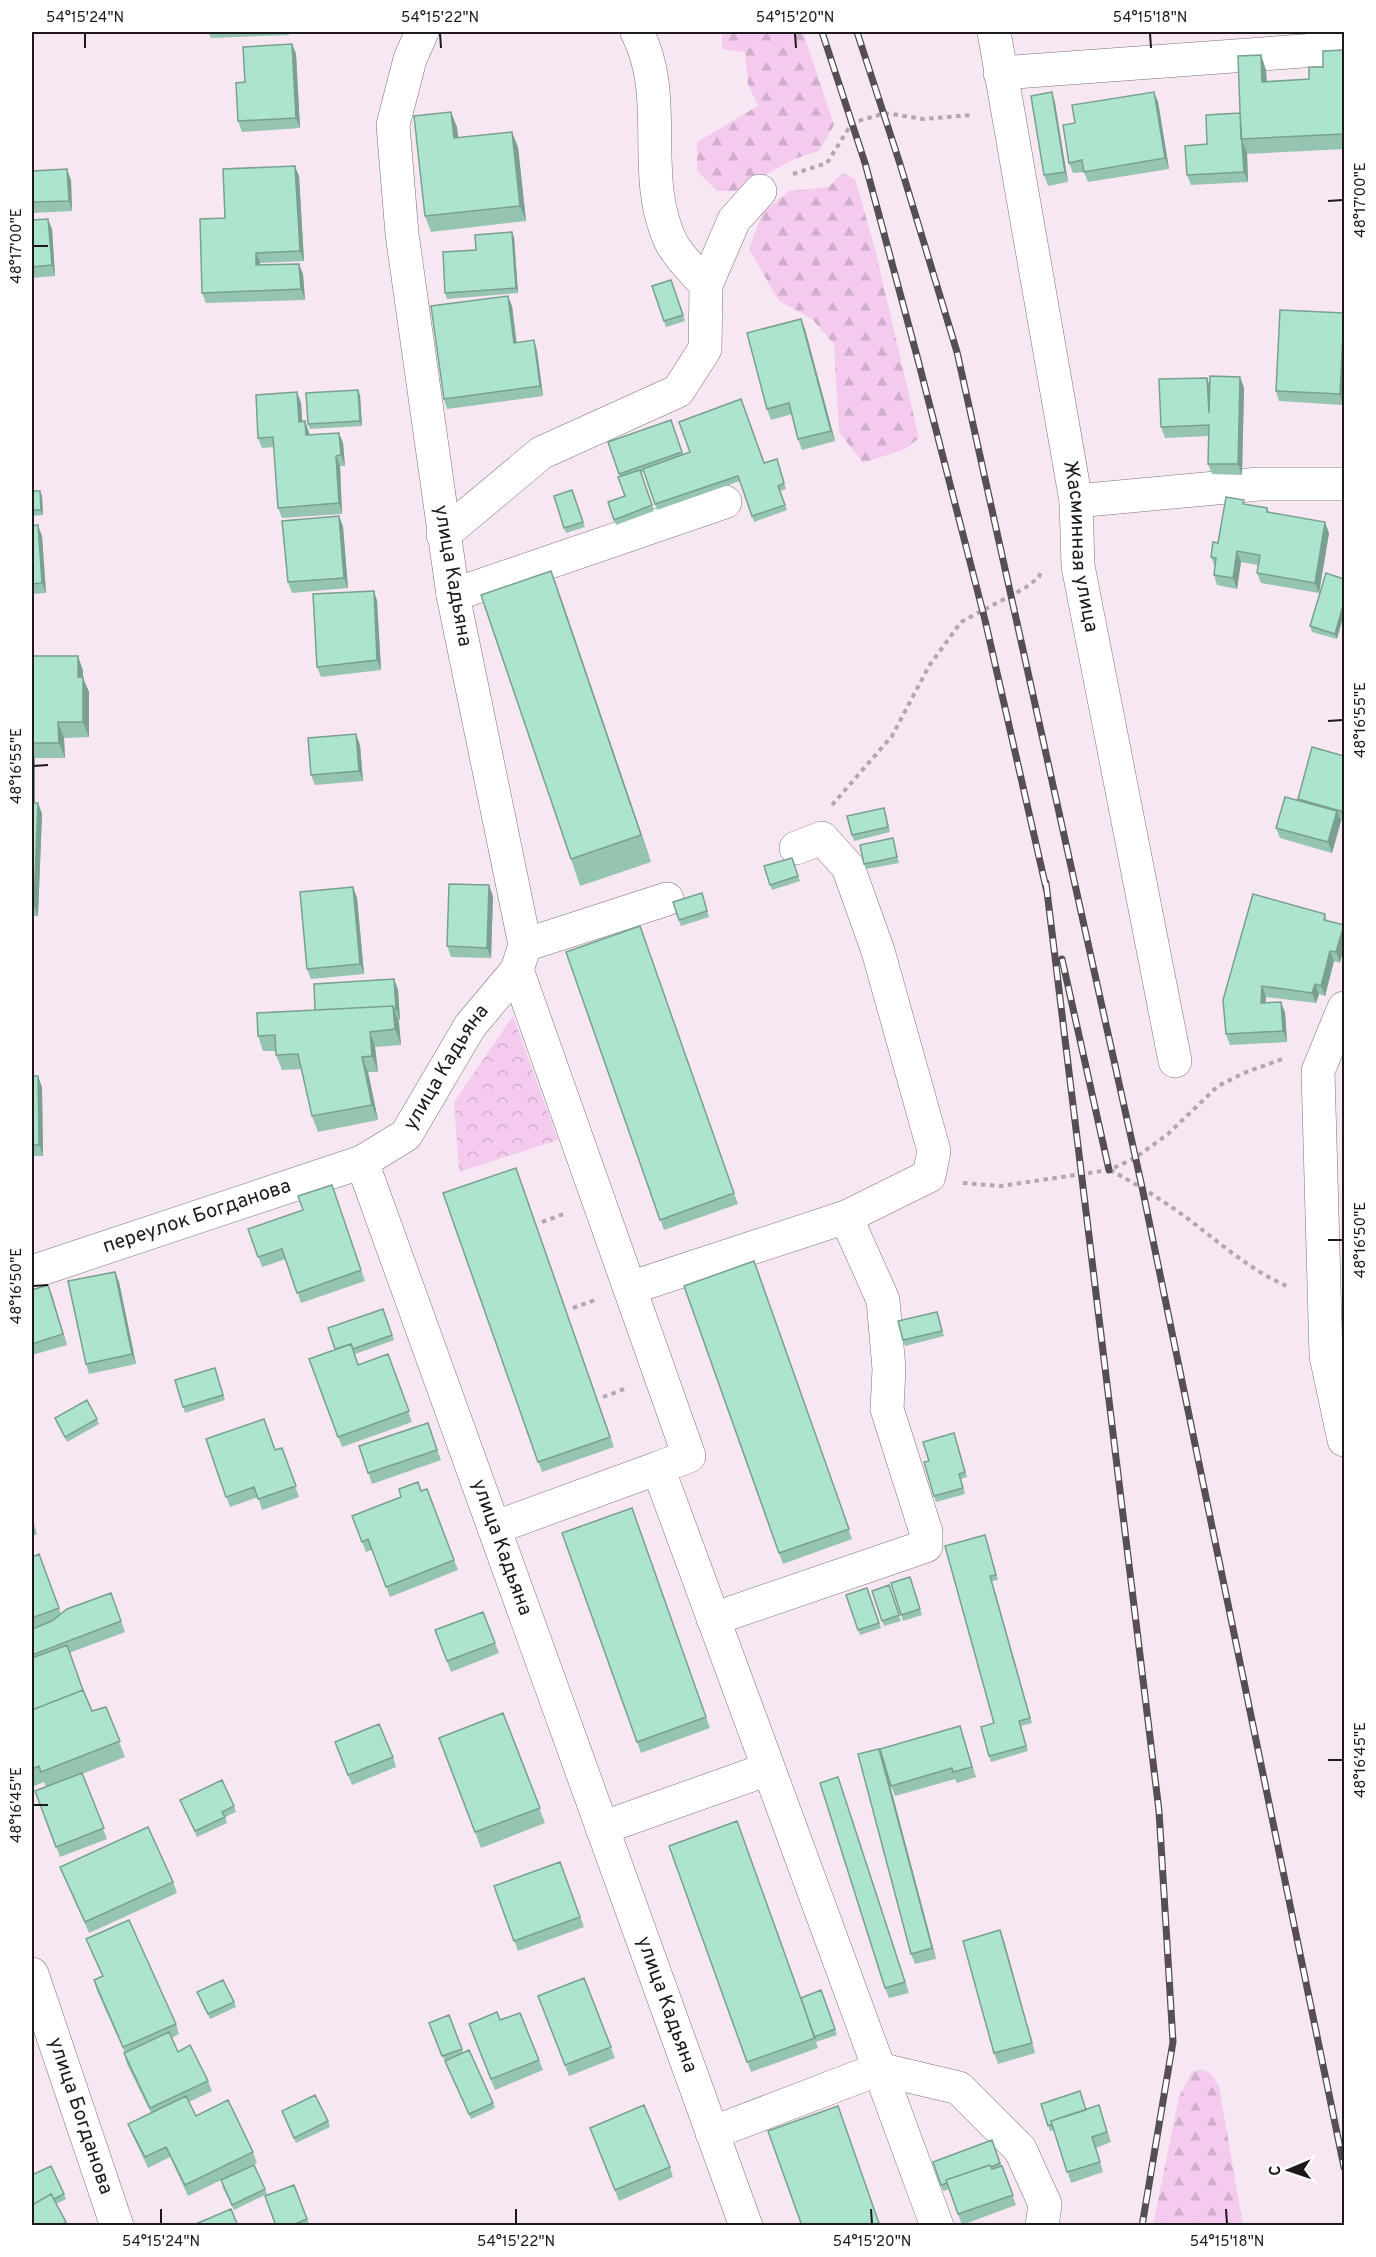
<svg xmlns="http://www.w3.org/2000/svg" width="1376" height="2257" viewBox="0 0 1376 2257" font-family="Overpass,sans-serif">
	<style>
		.forest { fill: url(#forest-firs) }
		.park { fill: url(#park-crowns) }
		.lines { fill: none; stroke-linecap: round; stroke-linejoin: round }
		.minor-casing { stroke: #7e717c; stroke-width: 34 }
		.path { stroke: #b2a6b0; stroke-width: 4; stroke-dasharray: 4.5 4.5; stroke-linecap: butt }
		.minor { stroke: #fff; stroke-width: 33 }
		.rail-casing { stroke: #554e54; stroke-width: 7 }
		.rail { stroke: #fff; stroke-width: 4.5; stroke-dasharray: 14; stroke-linecap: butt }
		.wall { fill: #95c4b0 }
		.shaded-wall { fill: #79a090 }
		.building { fill: #ade4cd; stroke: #79a090; stroke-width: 1.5 }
		.ticks { fill: none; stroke: #1e191d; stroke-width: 2 }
		.labels { text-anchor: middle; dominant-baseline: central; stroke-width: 4.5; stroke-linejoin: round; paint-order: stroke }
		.street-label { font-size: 20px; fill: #1e191d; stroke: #fff }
		.neatline { fill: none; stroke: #1e191d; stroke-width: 2 }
		.ticks-label { font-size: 15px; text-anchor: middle; fill: #1e191d }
	</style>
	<defs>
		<pattern id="forest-firs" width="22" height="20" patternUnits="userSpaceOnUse" patternTransform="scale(1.5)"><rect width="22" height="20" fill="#f4cbee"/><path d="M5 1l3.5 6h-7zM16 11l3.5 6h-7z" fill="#d1aecc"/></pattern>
		<pattern id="park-crowns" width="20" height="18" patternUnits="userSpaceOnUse" patternTransform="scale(1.5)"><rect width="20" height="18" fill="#f4cbee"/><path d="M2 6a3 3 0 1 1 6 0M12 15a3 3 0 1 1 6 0" fill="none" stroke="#d1aecc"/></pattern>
	</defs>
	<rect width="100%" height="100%" fill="#f6e7f3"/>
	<!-- forest -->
	<path class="forest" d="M722 32H803L834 125 819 151 794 159 736 191H717L697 171V142L758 106 748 84 745 52 722 49Z
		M842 173 855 179 875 249 919 438 905 449 863 463 839 432 834 344 812 319 779 301 749 249 763 212 789 191 829 187Z
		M1202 2069 1211 2074 1219 2086 1243 2225H1153L1179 2097 1192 2072Z"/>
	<!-- park -->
	<path class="park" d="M513 1016 558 1140 459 1172 454 1102Z"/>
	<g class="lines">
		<defs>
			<g id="minor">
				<path d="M637 32C671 97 639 176 671 242 679 258 695 272 706 285"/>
				<path id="s1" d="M994 32 1076 501 1078 566 1175 1061"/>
				<path d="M1000 73 1344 48"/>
				<path d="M1076 501 1259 484H1344"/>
				<path d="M443 535 541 453 678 391 705 349 706 285 734 220 760 191"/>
				<path d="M453 595 725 502"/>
				<path d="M525 945 667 899"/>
				<path d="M517 970 689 1456 658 1468 937 2226"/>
				<path d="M1344 1008 1318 1071 1326 1356 1344 1440"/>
				<path id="s2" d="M362 1162 746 2226"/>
				<path id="s3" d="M32 1272 362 1162 406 1135 470 1026 517 970 525 945 453 595 402 234 393 125 410 59 422 32"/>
				<path d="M630 1288 846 1217 929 1176 934 1151 878 951 848 867 822 838 796 848"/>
				<path d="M494 1528 658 1468"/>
				<path d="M713 1619 926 1546V1532L887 1409 889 1369 883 1300 846 1217"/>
				<path d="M602 1828 768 1769"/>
				<path id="s4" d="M32 1974 117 2226"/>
				<path d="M712 2133 879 2069 959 2088 1020 2149 1045 2204 1042 2226"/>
			</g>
		</defs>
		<!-- minor casing -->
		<use href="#minor" class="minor-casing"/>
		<!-- path -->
		<path class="path" d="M793 174 827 163 852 123 885 113 924 119 972 115
			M832 805 892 736 929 666 961 622 1025 588 1039 577 1041 570
			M1110 1170C1142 1187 1172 1206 1200 1228 1228 1250 1256 1273 1289 1287
			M963 1183 1001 1186 1109 1170 1135 1158 1168 1134 1218 1086 1244 1073 1285 1058
			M542 1222 566 1213
			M573 1308 595 1300
			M603 1397 627 1388"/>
		<!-- minor -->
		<use href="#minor" class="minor"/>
		<defs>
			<path id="rail" d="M822 32 865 163 918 360 985 620 1047 892
				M857 32 900 164 957 352 1142 1187 1344 2167
				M1046 883 1159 1811 1173 2042 1142 2226
				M1062 959 1109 1170"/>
		</defs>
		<!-- rail casing -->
		<use href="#rail" class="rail-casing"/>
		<!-- rail -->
		<use href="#rail" class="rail"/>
	</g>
	<!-- wall -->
	<path class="wall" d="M208 32H289V35L211 38Z
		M292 44 296 54 300 128 242 132 238 121 245 82Z
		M1344 50V149L1247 154V153L1248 182 1191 185 1187 175 1207 144 1240 113 1261 55 1266 70 1267 81 1309 79Z
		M1154 92 1158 102 1169 169 1088 182 1084 172 1073 173 1069 163 1075 123Z
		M1055 103 1068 182 1048 186 1044 175Z
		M457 127 458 138 518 147 526 221 431 232 425 216Z
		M32 171 71 180 72 211 32 213Z
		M299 176 304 261 260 263V265L303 274 305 300 206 303 202 293 225 218Z
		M32 220 52 229 55 276 32 278Z
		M512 232 514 237 518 293 447 299 445 293 476 250Z
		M671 280 685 321 666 327 652 286Z
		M512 306 516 343 534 340 537 351 543 396 447 409 444 399Z
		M1344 313 1343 405 1279 401 1276 391Z
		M805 329 835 441 802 450 798 439 792 414 771 420 767 409Z
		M1240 377 1244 388 1242 475 1212 474 1208 464V436L1165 438 1161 427 1207 378 1210 386Z
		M297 392 301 403 302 422 305 421 309 435 339 433 343 443 345 466H340L342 514 282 518 278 508 274 447 262 448 258 438Z
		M360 395 362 426 310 429 308 424Z
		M671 420 683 454 764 463 777 459 786 489 780 491 787 510 754 522 740 481 657 510 644 472 641 473 654 511 616 525 608 502 625 496 620 476 608 442Z
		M572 490 585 527 566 533 554 496Z
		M32 491H40L42 496 43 515 32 516Z
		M1246 504 1267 508 1269 512 1329 533 1319 593 1261 583 1257 573 1258 565 1241 562 1237 589 1217 585 1214 575 1215 567 1211 557 1218 543Z
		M339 516 343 527 348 588 292 593 288 582Z
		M32 526 42 536 46 593 32 594Z
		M1326 573 1337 639 1312 632 1310 626Z
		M374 591 377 601 381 670 321 677 317 667Z
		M561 598 651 862 580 886 571 859Z
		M32 656H78L83 671V678L89 692V737L64 738 65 758H35V803H38L42 814 38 916H32Z
		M360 745 363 781 315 785 311 775Z
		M1344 756V821L1340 820 1341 821 1332 853 1280 838 1276 828 1299 801 1298 799Z
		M886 813 890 832 854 841 852 835Z
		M893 838 899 863 866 869 864 864Z
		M792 858 800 881 772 890 764 866Z
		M353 887 357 898 364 974 311 979 307 969Z
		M702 893 709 917 681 926 673 902Z
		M493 896 491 958 451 957 447 946Z
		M1325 914 1340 963 1334 961 1325 996 1319 994 1316 1003 1266 997 1265 1002 1285 1012 1287 1042 1230 1045 1226 1034 1223 1000Z
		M640 926 738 1204 664 1230 566 952Z
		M394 979 398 990 400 1020H398L401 1045 375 1047 378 1072H368L378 1120 318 1132 312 1116 302 1069 282 1070 276 1055V1051H263L258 1036 315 1010Z
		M32 1076 42 1087 43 1156H32Z
		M516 1168 614 1447 542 1472 443 1193Z
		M332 1185 365 1281 301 1303 286 1259 262 1267 248 1229 303 1210Z
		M754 1261 852 1539 783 1564 684 1286Z
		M115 1272 119 1282 136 1364 89 1374 86 1364Z
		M48 1285 67 1345 32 1355V1290Z
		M383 1309 394 1340 355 1354 358 1365 388 1354 412 1422 342 1447 309 1359 335 1349Z
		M939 1317 944 1336 905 1346 903 1340Z
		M215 1368 225 1400 185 1413 175 1380Z
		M55 1418 97 1419 99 1424 67 1442 57 1423Z
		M428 1423 441 1460 372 1484 359 1446Z
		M206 1439 275 1450 282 1448 299 1497 262 1510 258 1497 230 1507Z
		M956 1439 967 1477 961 1479 965 1494 936 1502 934 1496 929 1461Z
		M427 1489 458 1570 390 1597 372 1550 366 1552 352 1516Z
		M632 1508 710 1728 641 1753 562 1533Z
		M32 1517 37 1534 32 1536Z
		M987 1541 998 1580 992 1581 1032 1723 1021 1726 1028 1751 991 1762 989 1756 994 1723Z
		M39 1554 61 1614 111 1593 125 1632 69 1653 84 1693 92 1711 106 1707 125 1757 82 1774 107 1839 60 1857 35 1791 46 1787 44 1782 32 1787V1557Z
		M910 1577 922 1615 903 1621 891 1583Z
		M889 1585 901 1621 884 1626 872 1591Z
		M867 1588 881 1628 860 1635 846 1595Z
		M483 1612 499 1653 451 1672 435 1630Z
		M503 1713 545 1823 481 1848 439 1738Z
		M960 1726 976 1777 957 1783 955 1779 895 1796 891 1786Z
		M879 1749 883 1759 936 1959 915 1964 911 1954Z
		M339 1753 393 1757 396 1767 352 1785Z
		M838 1777 909 1993 889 1998 885 1988Z
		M180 1800 234 1806 236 1812 225 1817 227 1823 197 1837Z
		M669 1846 814 2036 821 1990 837 2035 816 2042 818 2048 751 2072Z
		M560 1862 584 1927 518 1951 494 1886Z
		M60 1867 173 1882 177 1893 89 1933Z
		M1000 1930 1004 1941 1035 2053 998 2064 994 2053Z
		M86 1939 176 2024 179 2034 172 2038 178 2052 208 2081 212 2091 189 2102 196 2116 253 2152 257 2163 188 2196 170 2157 148 2168 132 2134 128 2124 151 2113 127 2064 124 2053H125L97 1991 94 1980 102 1976Z
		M584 1978 615 2058 569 2076 538 1996Z
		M197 1992 234 2002 236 2007 210 2019Z
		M520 2013 543 2070 495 2090 473 2035 500 2020Z
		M449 2015 463 2052 493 2103 495 2108 471 2119 447 2066 429 2023Z
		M1041 2104 1086 2110 1099 2105 1111 2142 1096 2148 1103 2172 1071 2183 1054 2130 1050 2131Z
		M282 2111 328 2121 330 2127 296 2143Z
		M590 2128 670 2167 673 2177 619 2201Z
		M992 2140 1016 2205 962 2225 949 2189 943 2191 933 2162Z
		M32 2173V2175L64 2194 66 2199 56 2204 67 2226H32Z
		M294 2185 309 2224 306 2226H275Z
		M222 2186 265 2189 267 2194 234 2210Z"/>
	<!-- shaded-wall -->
	<path class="shaded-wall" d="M292 44 296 54 300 128 296 118Z
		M1261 55 1266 70 1267 97 1262 82Z
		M1052 92 1055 103 1068 182 1065 172Z
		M1154 92 1158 102 1169 169 1165 158Z
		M451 112 457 127 460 153 454 138Z
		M512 132 518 147 526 221 520 206Z
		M1243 143 1247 153 1248 182 1244 172Z
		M295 166 299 176 304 261 300 251Z
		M67 169 71 180 72 211 69 201Z
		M48 219 52 229 55 276 52 265Z
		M512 232 514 237 518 293 516 288Z
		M256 253 260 263V276L256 265Z
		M299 264 303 274 305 300 301 289Z
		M508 296 512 306 518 354 514 343Z
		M1344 313V383L1343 405 1340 394Z
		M801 319 805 329 835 441 831 431Z
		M534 340 537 351 543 396 540 386Z
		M1240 377 1244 388 1242 475 1238 464Z
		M1207 378 1210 388 1209 413Z
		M358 390 360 395 362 426 360 421Z
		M297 392 301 403 303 433 299 422Z
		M32 407 33 412 34 439 32 431Z
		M305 421 309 432 310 445 306 435Z
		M339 433 343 443 345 466 341 455Z
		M336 456 340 466 342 514 339 503Z
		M40 491 42 496 43 515 41 510Z
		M339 516 343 527 348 588 344 578Z
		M1325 522 1329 533 1319 593 1315 583Z
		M38 525 42 536 46 593 42 583Z
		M1237 551 1241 562 1237 589 1233 578Z
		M551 571 561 598 651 862 641 835Z
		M374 591 377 601 381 670 377 660Z
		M1344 602V614L1337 639 1335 634Z
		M78 656 83 671V678L89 692V737L83 722 78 677Z
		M58 722 64 738 65 758 59 743Z
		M356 734 360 745 363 781 359 771Z
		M32 750 35 758V810L32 800Z
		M38 803 42 814 38 916 34 906Z
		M1337 811 1341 821 1332 853 1328 842Z
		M489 885 493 896 491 958 487 948Z
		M353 887 357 898 364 974 360 964Z
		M1344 925V947L1340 963 1336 952Z
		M1330 951 1334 961 1325 996 1321 986Z
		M394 979 398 990 400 1020 396 1009Z
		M1315 984 1319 994 1316 1003 1312 993Z
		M1262 986 1266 997 1265 1013 1261 1003Z
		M1281 1002 1285 1012 1287 1042 1283 1031Z
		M393 1006 399 1022 401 1045 395 1029Z
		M370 1032 375 1047 378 1072 372 1056Z
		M362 1057 368 1072 378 1120 372 1105Z
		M38 1076 42 1087 43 1156 39 1145Z
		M115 1272 119 1282 136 1364 132 1354Z
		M48 1285 52 1295 67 1345 63 1334Z
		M879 1749 883 1759 936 1959 932 1948Z
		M1000 1930 1004 1941 1035 2053 1032 2043Z"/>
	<!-- building -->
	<path class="building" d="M292 44 296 118 238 121 236 83 245 82 243 47Z
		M1344 50V134L1241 139 1238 56 1261 55 1262 82 1309 79V67H1323V51Z
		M1052 92 1065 172 1044 175 1031 96Z
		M1154 92 1165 158 1084 172 1082 160 1069 163 1063 125 1075 123 1072 105Z
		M451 112 454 138 512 132 520 206 425 216 414 116Z
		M1240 113 1244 172 1187 175 1185 146 1207 144 1206 115Z
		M295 166 300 251 256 253V265L299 264 301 289 202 293 200 219 225 218 223 169Z
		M67 169 69 201 32 202V171Z
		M48 219 52 265 32 267V220Z
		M512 232 516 288 445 293 443 252 476 250 475 235Z
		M671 280 683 315 664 321 652 286Z
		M508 296 514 343 534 340 540 386 444 399 431 306Z
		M1280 310 1344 313 1340 394 1276 391Z
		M801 319 831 431 798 439 789 403 767 409 747 333Z
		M1210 376 1240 377 1238 464H1208L1209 425 1161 427 1159 379 1207 378 1209 413Z
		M358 390 360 421 308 424 306 393Z
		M297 392 299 422 305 421 306 435 339 433 341 455 336 456 339 503 278 508 273 437 258 438 256 395Z
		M741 399 764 463 777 459 784 483 778 486 785 505 752 516 738 476 655 504 643 469 690 452 679 422Z
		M671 420 682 452 619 474 608 442Z
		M640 470 652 505 614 520 608 502 625 496 618 477Z
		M572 490 583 522 564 528 554 496Z
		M32 491H40L41 510H32Z
		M1226 497 1244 500 1243 504 1267 508V512L1325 522 1315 583 1257 573 1260 555 1237 551 1233 578 1214 575 1216 558 1211 557 1213 542 1218 543Z
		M339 516 344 578 288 582 282 521Z
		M38 525 42 583 32 584V526Z
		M551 571 641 835 571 859 481 595Z
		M1326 573 1344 579V602L1335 634 1310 626Z
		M374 591 377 660 317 667 313 594Z
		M32 656H78V677H83V722H58L59 743H32Z
		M356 734 359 771 311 775 308 738Z
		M1312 747 1344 756V812L1298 799Z
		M1285 797 1337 811 1328 842 1276 828Z
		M32 803H38L34 906H32Z
		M884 808 888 827 852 835 847 816Z
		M893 838 897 857 864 864 860 845Z
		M792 858 798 876 770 885 764 866Z
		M449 884 489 885 487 948 447 946Z
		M353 887 360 964 307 969 300 892Z
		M702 893 707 911 679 920 673 902Z
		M1253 894 1325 914 1324 920 1344 925 1336 952 1330 951 1321 986 1315 984 1312 993 1262 986 1261 1003 1281 1002 1283 1031 1226 1034 1223 1000Z
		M640 926 734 1193 660 1220 566 952Z
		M394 979 396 1009H394L393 1006 315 1010 314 984Z
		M393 1006 395 1029 370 1032 372 1056 362 1057 372 1105 312 1116 298 1054 276 1055 275 1035 258 1036 257 1013Z
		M32 1076H38L39 1145H32Z
		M516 1168 610 1437 538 1462 443 1193Z
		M332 1185 361 1270 297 1293 282 1249 258 1257 248 1229 303 1210 298 1196Z
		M754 1261 849 1529 779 1553 684 1286Z
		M115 1272 132 1354 86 1364 68 1281Z
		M48 1285 63 1334 32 1344V1290Z
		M383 1309 392 1335 353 1349 351 1344 335 1349 328 1328Z
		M937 1312 942 1331 903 1340 898 1321Z
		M351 1344 358 1365 388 1354 409 1411 338 1437 309 1359Z
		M215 1368 223 1395 183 1407 175 1380Z
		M87 1400 97 1419 65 1437 55 1418Z
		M264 1419 275 1450 282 1448 296 1486 258 1499 254 1487 226 1497 206 1439Z
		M428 1423 437 1450 368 1473 359 1446Z
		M954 1433 965 1472 959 1474 963 1488 934 1496 924 1462 929 1461 923 1442Z
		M418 1482 421 1491 427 1489 454 1560 386 1587 368 1539 362 1542 352 1516 401 1497 399 1489Z
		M632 1508 706 1717 637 1742 562 1533Z
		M985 1535 996 1575 990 1576 1030 1718 1019 1721 1026 1746 989 1756 981 1727 994 1723 945 1546Z
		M39 1554 59 1608 32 1618V1557Z
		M910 1577 920 1609 901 1615 891 1583Z
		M889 1585 899 1615 882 1621 872 1591Z
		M867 1588 879 1623 858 1630 846 1595Z
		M111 1593 121 1621 32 1655V1629L52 1621 67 1609Z
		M483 1612 495 1643 447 1661 435 1630Z
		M67 1645 84 1693 83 1690 32 1710V1658Z
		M83 1690 92 1711 106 1707 120 1741 41 1772 39 1766 32 1769V1710Z
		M503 1713 540 1808 475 1832 439 1738Z
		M379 1724 393 1757 348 1775 335 1742Z
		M960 1726 972 1767 953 1772 952 1768 891 1786 880 1749Z
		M879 1749 932 1948 911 1954 858 1754Z
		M82 1773 104 1828 56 1847 35 1791Z
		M838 1777 905 1982 885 1988 820 1783Z
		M222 1780 234 1806 222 1812 225 1817 195 1831 180 1800Z
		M737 1821 815 2038 747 2062 669 1846Z
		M148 1827 173 1882 85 1922 60 1867Z
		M560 1862 580 1917 514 1941 494 1886Z
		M129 1920 176 2024 123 2047 94 1980 103 1976 86 1939Z
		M1000 1930 1032 2043 994 2053 963 1941Z
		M584 1978 611 2047 565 2065 538 1996Z
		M223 1980 234 2002 208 2014 197 1992Z
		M821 1990 835 2029 814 2037 801 1998Z
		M497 2012 500 2020 520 2013 539 2060 491 2079 469 2024Z
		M449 2015 462 2049 442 2056 429 2023Z
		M169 2032 178 2052 190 2045 208 2081 150 2108 124 2053Z
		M469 2050 493 2103 469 2114 445 2061Z
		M1080 2091 1086 2110 1051 2121 1052 2124 1048 2126 1041 2104Z
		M315 2095 328 2121 294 2138 282 2111Z
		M186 2096 196 2116 228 2100 253 2152 185 2185 166 2147 145 2157 128 2124Z
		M644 2105 670 2167 615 2190 590 2128Z
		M1099 2105 1107 2132 1092 2137 1100 2162 1067 2172 1051 2121Z
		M838 2106 880 2226H802L768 2131Z
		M992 2140 1000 2163 991 2167 990 2165 946 2180 947 2183 941 2185 933 2162Z
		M254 2165 265 2189 232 2205 221 2180Z
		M990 2165 992 2169 1002 2166 1013 2195 958 2214 946 2180Z
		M51 2166 64 2194 54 2199 51 2194 32 2205V2175Z
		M294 2185 307 2219 290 2226H276L265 2196Z
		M51 2194 66 2222 59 2226H50L49 2224 47 2226H32V2205Z
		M231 2209 238 2226H191Z"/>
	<!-- ticks -->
	<path class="ticks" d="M85 33V48M440 33 441 48M795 33 796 48M1150 33 1151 48M1328 201 1343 200M33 246H48M1328 721 1343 720M33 766 48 765M1328 1240H1343M33 1286 48 1285M1328 1760H1343M33 1805H48M161 2209V2224M516 2209V2224M871 2209 872 2224M1226 2209 1227 2224"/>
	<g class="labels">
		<!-- street labels -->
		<g class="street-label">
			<text stroke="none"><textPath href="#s1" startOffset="522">Жасминная улица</textPath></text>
			<text transform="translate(452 576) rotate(80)">улица Кадьяна</text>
			<text stroke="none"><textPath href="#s3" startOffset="478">улица Кадьяна</textPath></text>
			<text stroke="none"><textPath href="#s3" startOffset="174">переулок Богданова</textPath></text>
			<text stroke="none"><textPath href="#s2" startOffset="410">улица Кадьяна</textPath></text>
			<text stroke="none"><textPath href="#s2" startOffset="896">улица Кадьяна</textPath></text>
			<text stroke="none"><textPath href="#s4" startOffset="150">улица Богданова</textPath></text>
		</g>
	</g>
	<!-- border -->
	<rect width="1376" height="2257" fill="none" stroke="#ffffff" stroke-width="66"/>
	<!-- north arrow -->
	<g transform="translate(1289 2170) rotate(268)" stroke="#ffffff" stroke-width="4.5" paint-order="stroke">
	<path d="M0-4.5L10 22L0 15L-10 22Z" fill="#1e191d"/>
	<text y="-9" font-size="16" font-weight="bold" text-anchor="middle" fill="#1e191d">С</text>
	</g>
	<rect x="33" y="33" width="1310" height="2191" class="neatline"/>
	<g class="ticks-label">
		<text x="85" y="22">54°15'24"N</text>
		<text x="440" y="22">54°15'22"N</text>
		<text x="795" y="22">54°15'20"N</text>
		<text x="1150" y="22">54°15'18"N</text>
		<text transform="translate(1360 200) rotate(-90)" y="5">48°17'00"E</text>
		<text transform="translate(16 246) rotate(-90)" y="5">48°17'00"E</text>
		<text transform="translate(1360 720) rotate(-90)" y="5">48°16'55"E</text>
		<text transform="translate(16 766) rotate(-90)" y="5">48°16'55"E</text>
		<text transform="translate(1360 1240) rotate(-90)" y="5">48°16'50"E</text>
		<text transform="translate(16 1286) rotate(-90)" y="5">48°16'50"E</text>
		<text transform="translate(1360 1760) rotate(-90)" y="5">48°16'45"E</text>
		<text transform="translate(16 1805) rotate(-90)" y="5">48°16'45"E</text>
		<text x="161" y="2246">54°15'24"N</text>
		<text x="516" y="2246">54°15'22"N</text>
		<text x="872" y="2246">54°15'20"N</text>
		<text x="1227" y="2246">54°15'18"N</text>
	</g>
</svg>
